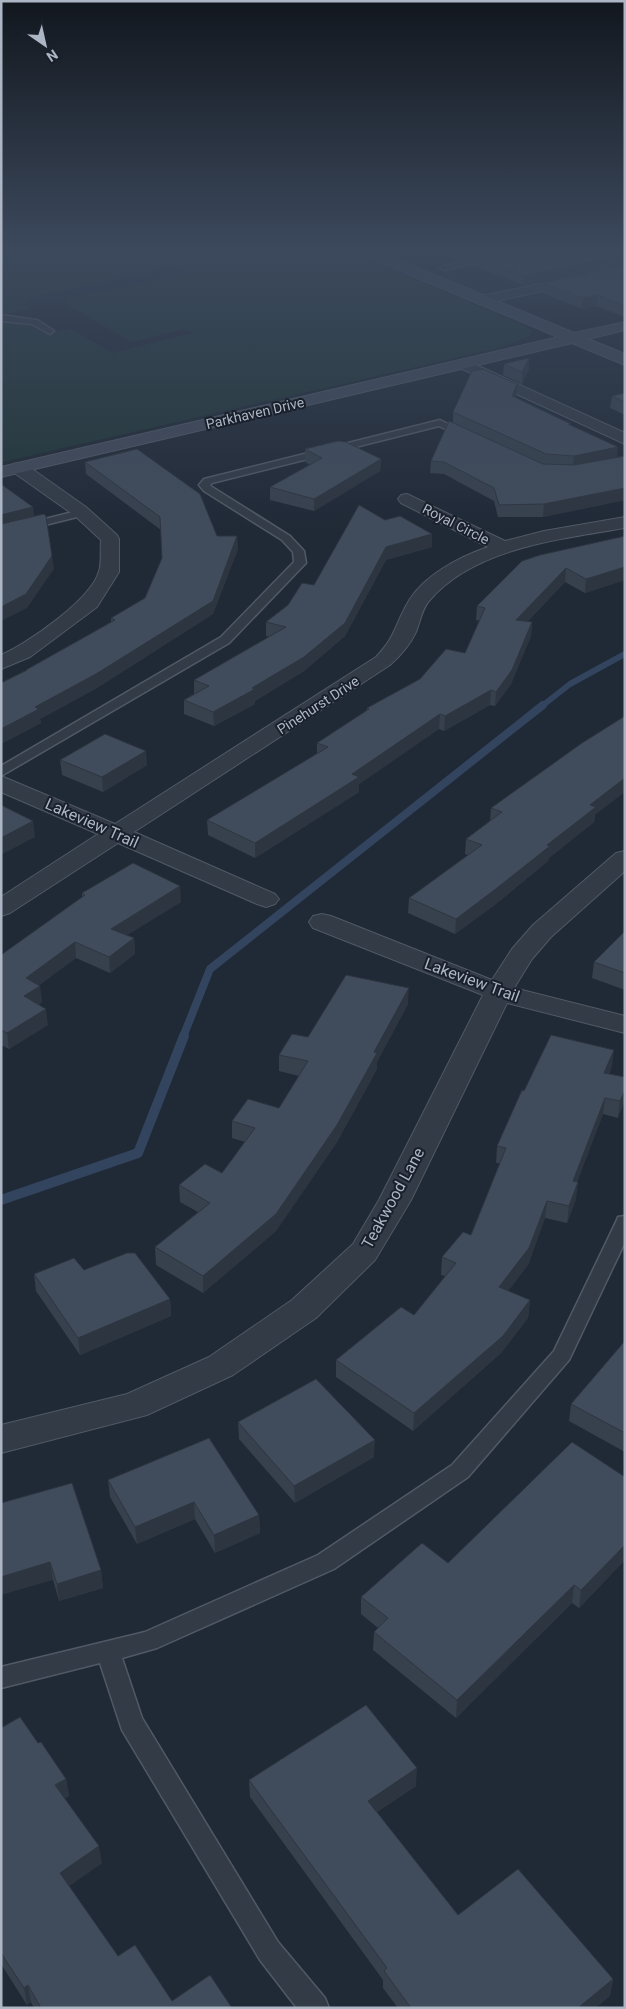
<svg xmlns="http://www.w3.org/2000/svg" width="626" height="2009" viewBox="0 0 626 2009" font-family="Roboto,sans-serif">
	<style>
		.green { fill: #223638 }
		.lines { fill: none; stroke-linecap: round; stroke-linejoin: round }
		.stream-far2 { stroke: #33445e; stroke-width: 6 }
		.stream-far1 { stroke: #33445e; stroke-width: 8 }
		.stream { stroke: #33445e; stroke-width: 10 }
		.lane-casing { stroke: #505965; stroke-width: 3 }
		.street-casing { stroke: #505965; stroke-width: 2 }
		.secondary-casing { stroke: #505965; stroke-width: 2 }
		.lane { fill: #333b47; fill-rule: evenodd }
		.street { fill: #333b47; fill-rule: evenodd }
		.secondary { fill: #414a5a; fill-rule: evenodd }
		.wall { fill: #37414e }
		.shaded-wall { fill: #2d3540 }
		.building { fill: #404c5b; stroke: #2d3540 }
		.labels { text-anchor: middle; dominant-baseline: central; stroke-width: 4; stroke-linejoin: round; paint-order: stroke }
		.far-street-label { font-size: 14px; fill: #adb6c4; stroke: #19202b }
		.street-label { font-size: 16px; fill: #adb6c4; stroke: #19202b }
	</style>
	<rect width="100%" height="100%" fill="#202936"/>
	<!-- green -->
	<path class="green" d="M1 249H343L527 327 532 331 529 336 499 348 3 462 1 461V319L24 322 46 334 71 329 112 353 193 333 183 329 132 342 62 302 68 298 186 275 173 268 78 286 80 288 33 297 25 305 31 309 1 315Z"/>
	<g class="lines">
		<!-- stream-far2 -->
		<path class="stream-far2" d="M542 706 570 684 625 654"/>
		<!-- stream-far1 -->
		<path class="stream-far1" d="M183 1037 210 969 543 705"/>
		<!-- stream -->
		<path class="stream" d="M1 1200 138 1153 184 1036"/>
		<defs>
			<path id="lane" d="M528 249H544L444 270 440 268 444 266Z
				M1 315 37 320 54 331 50 334 32 324 1 321Z
				M440 420 472 436 470 438H464L439 426 212 483 210 485 212 487 290 536 304 551 306 563 304 565 229 643 1 776V766L221 637 294 562 293 552 282 540 204 491 199 485 204 479Z
				M81 510 86 513 85 515 1 536V530Z
				M625 1216V1242L569 1360 468 1477 334 1569 157 1648 122 1658 142 1718 278 1942 325 1998 329 2008H297L260 1960 122 1730 100 1663 1 1688V1667L145 1632 318 1555 452 1465 554 1351 616 1222 618 1217Z"/>
			<path id="street" d="M625 266V274L482 304 477 303 475 300 477 297 482 296Z
				M463 359 625 433V444L458 367 455 364 458 361Z
				M19 463 25 464 86 507 117 535 119 539V572L97 607 30 657 1 669V655C27 644 92 599 99 571 102 562 100 550 101 540L74 515 13 472 10 468 13 464Z
				M407 494 505 541 544 531 625 517V528C560 539 474 548 429 601 422 609 420 622 416 632 410 645 400 656 390 665L134 832 275 894 279 899 275 904 266 907 257 904 118 843 10 913 1 916V897L98 834 1 792V776L115 824 376 657C396 636 394 627 407 604 422 576 459 557 488 547L401 503 398 499 401 495Z
				M625 851V871L551 937 532 959 514 988 625 1016V1033L507 1003 411 1200 375 1260 316 1318 233 1375 147 1415 1 1453V1425L127 1394 209 1357 292 1300 353 1244 379 1200 483 995 313 928 309 922 313 916 322 914 331 916 492 980 512 949 533 925 616 853Z"/>
			<path id="secondary" d="M354 249H373L574 333 625 322V330L588 339 625 354V365L572 343 1 477V467L558 337 356 252Z"/>
		</defs>
		<!-- lane casing -->
		<use href="#lane" class="lane-casing"/>
		<!-- street casing -->
		<use href="#street" class="street-casing"/>
		<!-- secondary casing -->
		<use href="#secondary" class="secondary-casing"/>
		<!-- lane -->
		<use href="#lane" class="lane"/>
		<!-- street -->
		<use href="#street" class="street"/>
		<!-- secondary -->
		<use href="#secondary" class="secondary"/>
	</g>
	<!-- wall -->
	<path class="wall" d="M433 249H625L523 285 474 266 475 258 462 261Z
		M625 266V317L596 306 582 309 542 293 543 283Z
		M504 364 529 369 522 384 503 375Z
		M517 384 515 397 571 424 570 426 617 457 625 456V500L543 517H498L494 501 444 474 430 473 431 461 453 422V412Z
		M625 393V415L610 408 612 396Z
		M305 449 381 459 380 471 314 511 270 500V487L310 465 305 462Z
		M85 462 217 536H237L238 549 213 614 97 688 40 719 41 723 1 744V683L26 671V670L111 622V618L145 598 162 559 161 530 86 474Z
		M359 505 432 547 386 560 345 636 304 671 255 701V704L214 726 184 714V700L194 694V680L269 637 266 636V622L314 585Z
		M625 536V580L585 593 565 582 527 622H532L531 636 511 684 495 706 490 705 444 731 439 729 359 784V792L255 858 208 835 207 820 317 754V743L366 711 367 708 420 679 465 653 480 621 476 620 477 606Z
		M60 760 147 765 103 792 62 775Z
		M491 808 595 815 594 822 549 858 548 861 496 904 455 934 408 913 409 898 468 855 465 854 466 839 490 821Z
		M82 893 181 902 127 935 134 938 135 954 110 973 76 958 39 985 42 1002 39 1004 48 1025 9 1049 1 1045V955L82 897Z
		M625 931V990L592 978 594 962Z
		M408 1004 377 1062V1069L337 1142 276 1231 203 1293 156 1265 155 1247 198 1212 180 1202 179 1185 222 1173 245 1142 232 1138V1121L279 1108 299 1076 279 1071V1055L308 1037Z
		M612 1066 609 1074 625 1077 618 1118 603 1114 577 1182 576 1199 567 1223 545 1218 528 1265 508 1291 530 1300 528 1318 501 1353 413 1431 336 1377V1360L414 1315 445 1276 441 1275 442 1257 471 1235 500 1163H496L497 1146 524 1091Z
		M84 1270 170 1299 171 1316 80 1355 36 1291 34 1274Z
		M625 1343V1452L569 1421 571 1404Z
		M238 1422 374 1457 295 1503 239 1439Z
		M625 1477V1560L579 1608 572 1603 456 1718 373 1650 374 1632 378 1628 361 1614V1597L448 1563Z
		M108 1480 259 1515 260 1533 215 1553 195 1519 137 1544 110 1497Z
		M1 1503 101 1570 103 1588 59 1601 53 1580Z
		M1 1728 38 1743 66 1779 69 1796 65 1798 102 1863 69 1886 118 1956 172 2001 232 2008H34L31 2002 27 2005 1 1964Z
		M249 1780 416 1786 377 1812 458 1915 613 1979 610 1996 595 2008H398L383 1988V1980L250 1797Z"/>
	<!-- shaded-wall -->
	<path class="shaded-wall" d="M468 249H518L475 255V258L462 261V250Z
		M625 255V265L523 285 524 275Z
		M597 295 596 306 582 309 583 298Z
		M529 358V369L522 384V372Z
		M517 384 516 396 511 407 512 396Z
		M618 447 617 460 573 468 574 456Z
		M381 459 380 471 314 511V499Z
		M625 488V500L543 517 544 504Z
		M33 507 35 520 1 528V515Z
		M432 534V547L386 560 345 636 304 671 255 701V704L214 726 213 712 252 688 386 547Z
		M237 536 238 549 213 614 97 688 40 719 41 723 1 744V729L35 707Z
		M52 556 54 569 27 608 1 621V607Z
		M625 567V580L585 593 586 579Z
		M566 568 565 582 515 634 516 620Z
		M532 622 531 636 511 684 495 706 496 692Z
		M491 690 490 705 444 731 445 716Z
		M440 714 439 729 359 784V792L255 858V843L352 774Z
		M146 751 147 765 103 792 102 777Z
		M625 778V792L595 815 594 822 549 858 548 861 496 904 455 934 456 919 547 845 590 805Z
		M33 821 35 837 1 855V838Z
		M180 886 181 902 112 944 111 929Z
		M134 938 135 954 110 973 109 957Z
		M75 942 76 958 29 993 40 986 42 1002 26 1012 24 996 26 978Z
		M409 988 408 1004 377 1062V1069L337 1142 276 1231 203 1293V1276L374 1052Z
		M46 1009 48 1025 9 1049 7 1033Z
		M614 1050 612 1066 602 1089 604 1073Z
		M625 1090V1101L618 1118 620 1101Z
		M605 1098 603 1114 571 1198 573 1181Z
		M578 1182 576 1199 567 1223 569 1206Z
		M547 1201 545 1218 528 1265 498 1304 499 1287Z
		M170 1299 171 1316 80 1355 78 1338Z
		M530 1300 528 1318 501 1353 413 1431 414 1413Z
		M375 1440 374 1457 295 1503 294 1486Z
		M194 1502 195 1519 137 1544 135 1527Z
		M259 1515 260 1533 215 1553 214 1535Z
		M625 1545V1560L579 1608 581 1590Z
		M50 1562 53 1580 1 1595V1577Z
		M101 1570 103 1588 59 1601 57 1584Z
		M574 1585 572 1603 456 1718 457 1700Z
		M417 1768 416 1786 368 1818V1801Z
		M66 1779 69 1796 58 1803 55 1785Z
		M99 1846 102 1863 63 1890 60 1873Z
		M613 1979 610 1996 595 2008H578Z
		M28 1985 31 2002 27 2005 24 1988Z"/>
	<!-- building -->
	<path class="building" d="M505 249H625V255L524 275 475 255Z
		M625 266V306L597 295 583 298 543 283Z
		M529 358 522 372 504 364Z
		M483 369 517 384 512 396 571 424H568L618 447 574 456 546 454 453 412 472 371Z
		M625 393V402L612 396Z
		M449 421 543 464 574 465 625 456V488L544 504 499 505 494 488 444 462 431 461Z
		M338 441 346 442 381 459 314 499 270 487 322 458 305 449Z
		M137 449 200 494 217 536H237L213 601 96 674 35 707 39 709 1 729V683L27 670H26L115 620 111 618 145 598 162 558 160 517 85 462Z
		M1 484 33 507 1 515Z
		M359 505 385 520 400 516 432 534 386 547 345 623 304 657 252 688 255 689 213 712 184 700 209 686 194 680 286 627 266 622 288 605 302 583 314 585Z
		M44 514 46 516 52 556 26 594 1 607V524Z
		M625 536V567L586 579 566 568 516 620 532 622 512 670 496 692 491 690 445 716 440 714 352 774 359 777 255 843 207 820 328 747 317 743 369 709 367 708 420 679 446 649 465 653 485 608 477 606 522 561 540 555Z
		M625 716V778L590 805 596 807 547 845 550 846 497 888 456 919 409 898 482 845 466 839 502 812 491 808 582 743Z
		M105 734 146 751 102 777 60 760Z
		M1 805 33 821 1 838Z
		M133 863 180 886 111 929 134 938 109 957 75 942 26 978 40 986 24 996 46 1009 7 1033 1 1030V955L85 895 82 893Z
		M625 931V973L594 962Z
		M346 975 409 988 374 1052 377 1053 337 1125 276 1214 203 1276 155 1247 210 1203 179 1185 205 1164 222 1173 255 1128 232 1121 248 1099 279 1108 308 1061 279 1055 292 1034 308 1037Z
		M551 1035 614 1050 604 1073 625 1077V1090L620 1101 605 1098 573 1181 578 1182 569 1206 547 1201 529 1248 499 1287 530 1300 503 1336 414 1413 336 1360 401 1307 414 1315 456 1263 442 1257 463 1232 471 1235 506 1148 497 1146 522 1090 524 1091Z
		M127 1253H135L170 1299 78 1338 34 1274 74 1258 84 1270Z
		M624 1342 625 1343V1433L571 1404Z
		M316 1379 375 1440 294 1486 238 1422Z
		M209 1438 259 1515 214 1535 194 1502 135 1527 108 1480Z
		M572 1442 625 1477V1545L581 1590 574 1585 457 1700 374 1632 388 1618 361 1597 422 1543 448 1563Z
		M72 1483 101 1570 57 1584 50 1562 1 1577V1503Z
		M366 1705 417 1768 368 1801 458 1915 518 1869 613 1979 578 2008H411L384 1971 387 1968 249 1780Z
		M20 1717 38 1743 41 1742 66 1779 55 1785 99 1846 60 1873 118 1956 135 1945 172 2001 210 1975 232 2008H41L28 1985 24 1988 1 1953V1728Z"/>
	<!-- sky -->
	<linearGradient id="sky" x2="0" y2="1"><stop stop-color="#12171e"/><stop offset="0.47" stop-color="#3c495d"/><stop offset="1" stop-color="#3c495d" stop-opacity="0"/></linearGradient>
	<rect width="626" height="530" fill="url(#sky)"/>
	<g class="labels">
		<!-- far-street labels -->
		<g class="far-street-label">
			<text transform="translate(255 413) rotate(-13)">Parkhaven Drive</text>
			<text transform="translate(456 524) rotate(27)">Royal Circle</text>
			<text transform="translate(318 705) rotate(-33)">Pinehurst Drive</text>
		</g>
		<!-- street labels -->
		<g class="street-label">
			<text transform="translate(92 823) rotate(24)">Lakeview Trail</text>
			<text transform="translate(472 980) rotate(20)">Lakeview Trail</text>
			<text transform="translate(393 1198) rotate(-61)">Teakwood Lane</text>
		</g>
	</g>
	<!-- border -->
	<rect width="626" height="2009" fill="none" stroke="#adb6c4" stroke-width="5"/>
	<!-- north arrow -->
	<g transform="translate(45 45) rotate(146)" stroke="#19202b" stroke-width="4" paint-order="stroke">
	<path d="M0-4L9 19L0 12L-9 19Z" fill="#adb6c4"/>
	<text y="-8" font-size="14" font-weight="bold" text-anchor="middle" fill="#adb6c4">N</text>
	</g>
</svg>
